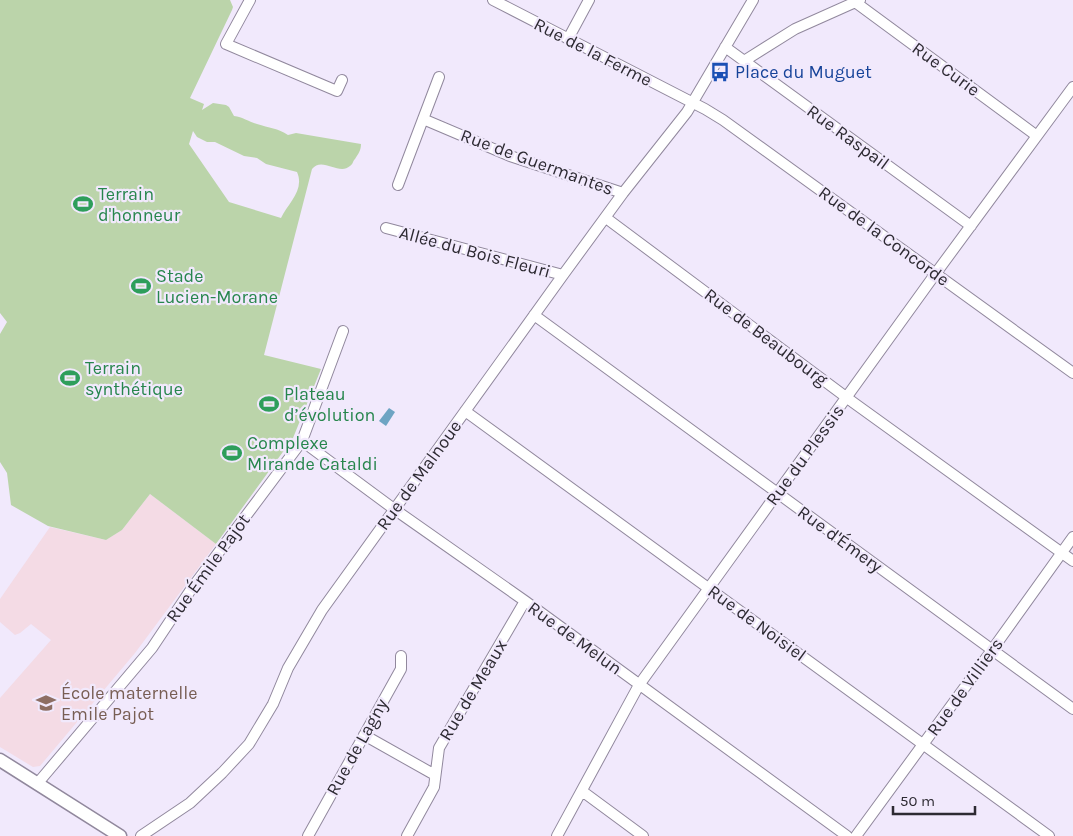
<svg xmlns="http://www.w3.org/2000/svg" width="1073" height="836" viewBox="0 0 1073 836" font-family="Karla,sans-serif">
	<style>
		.education { fill: #f4dbe5 }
		.green { fill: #bbd4aa; fill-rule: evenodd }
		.water { fill: #6ea4c3 }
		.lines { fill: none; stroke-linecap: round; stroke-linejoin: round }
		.minor-casing { stroke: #91889d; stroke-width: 12 }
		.tertiary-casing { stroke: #91889d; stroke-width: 15 }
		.minor { stroke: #fff; stroke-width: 10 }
		.tertiary { stroke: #fff; stroke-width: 12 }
		.labels { text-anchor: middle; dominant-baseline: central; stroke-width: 4.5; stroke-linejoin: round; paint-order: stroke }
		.street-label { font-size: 18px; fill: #2d2a32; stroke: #f1e9fc }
		.transit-label { font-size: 18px; fill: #164399; stroke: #f1e9fc; text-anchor: start }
		.leisure-label { font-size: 18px; fill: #27864d; stroke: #f1e9fc; text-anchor: start }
		.education-label { font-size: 18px; fill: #785e54; stroke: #f1e9fc; text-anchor: start }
	</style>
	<rect width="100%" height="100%" fill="#f1e9fc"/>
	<!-- education -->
	<path class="education" d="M150 494 216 544 135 653 40 766 33 767 0 747V698L51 640 31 624 20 633 15 635 0 622V599L50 527 106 540 122 530Z"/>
	<!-- green -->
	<path class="green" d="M0 0H230L233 7 232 10 190 98 204 104 202 110 213 103 226 105 229 107 234 116C243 117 249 122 257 124 269 128 278 128 288 135L296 133 361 144C361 151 358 154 355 159 352 162 354 163 350 166 339 176 322 156 312 169L264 355 321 369 293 438 216 544 150 494 122 530 106 540 48 526 11 505 7 473 0 462V334L7 322 0 313ZM193 131 197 137 207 142H215L244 156 257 158 266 164 297 172C305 190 288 203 281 218L229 202 189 144Z"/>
	<!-- water -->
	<path class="water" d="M389 408 395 412 386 426 379 421Z"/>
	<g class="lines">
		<defs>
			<path id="minor" d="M250 0 226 44 337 91 342 80
				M493 0 705 109 723 120 1073 373
				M855 2 1037 136
				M568 39 589 0
				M725 47 971 226
				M744 61 795 29 860 0
				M423 119 510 156 623 193
				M398 185 439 77
				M606 218 854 403 1073 561
				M386 228 563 275
				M534 315 1073 709
				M465 411 1049 836
				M302 441 394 509 525 601 847 836
				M364 735 435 775
				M37 784 152 648 192 588 302 441 343 331
				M582 791 643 836
				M141 836 190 803 222 773 249 744 273 704 288 668 322 610 563 275 623 193 687 112 753 0
				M308 836 401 669V656
				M407 836 434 787 439 748 525 601
				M557 836 639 685 936 273 1073 87
				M856 836 992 650 1073 537"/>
			<path id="tertiary" d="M0 760 120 836"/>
		</defs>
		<!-- minor casing -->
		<use href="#minor" class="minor-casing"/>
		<!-- tertiary casing -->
		<use href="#tertiary" class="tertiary-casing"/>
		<!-- minor -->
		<use href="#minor" class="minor"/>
		<!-- tertiary -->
		<use href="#tertiary" class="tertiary"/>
	</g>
	<!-- icons -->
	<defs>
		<symbol id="bus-bare" viewBox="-9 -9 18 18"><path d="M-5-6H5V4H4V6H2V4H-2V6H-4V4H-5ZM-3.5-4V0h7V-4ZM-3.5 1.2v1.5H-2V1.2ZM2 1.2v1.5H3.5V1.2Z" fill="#1a4fb4" stroke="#f1e9fc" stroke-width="2.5" paint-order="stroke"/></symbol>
		<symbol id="stadium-bare" viewBox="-9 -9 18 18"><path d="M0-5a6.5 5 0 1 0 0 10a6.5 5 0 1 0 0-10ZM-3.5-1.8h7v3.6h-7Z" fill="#2e9e5b" stroke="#f1e9fc" stroke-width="2.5" paint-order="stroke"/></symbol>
		<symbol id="school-bare" viewBox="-9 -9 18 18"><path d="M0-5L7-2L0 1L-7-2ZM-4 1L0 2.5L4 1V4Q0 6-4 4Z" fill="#8d6e63" stroke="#f1e9fc" stroke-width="2.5" paint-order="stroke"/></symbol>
	</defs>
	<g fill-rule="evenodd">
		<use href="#bus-bare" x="706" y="58" width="28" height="28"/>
		<use href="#stadium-bare" x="69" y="190" width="28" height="28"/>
		<use href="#stadium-bare" x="127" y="272" width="28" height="28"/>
		<use href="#stadium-bare" x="56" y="364" width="28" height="28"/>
		<use href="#stadium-bare" x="255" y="390" width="28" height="28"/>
		<use href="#stadium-bare" x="218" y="439" width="28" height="28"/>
		<use href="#school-bare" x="32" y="689" width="28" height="28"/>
	</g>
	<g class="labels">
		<!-- street labels -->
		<g class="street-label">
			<text transform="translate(593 52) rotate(27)">Rue de la Ferme</text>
			<text transform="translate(946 69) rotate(36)">Rue Curie</text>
			<text transform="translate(848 137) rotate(36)">Rue Raspail</text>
			<text transform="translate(537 162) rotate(20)">Rue de Guermantes</text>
			<text transform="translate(884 236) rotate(36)">Rue de la Concorde</text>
			<text transform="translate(475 252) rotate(15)">Allée du Bois Fleuri</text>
			<text transform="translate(766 337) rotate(37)">Rue de Beaubourg</text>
			<text transform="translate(805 455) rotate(-54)">Rue du Plessis</text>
			<text transform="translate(419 475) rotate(-54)">Rue de Malnoue</text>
			<text transform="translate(840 539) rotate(36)">Rue d'Émery</text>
			<text transform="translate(208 568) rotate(-54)">Rue Émile Pajot</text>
			<text transform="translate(757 623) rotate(36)">Rue de Noisiel</text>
			<text transform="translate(575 638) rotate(36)">Rue de Melun</text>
			<text transform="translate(965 687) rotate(-54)">Rue de Villiers</text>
			<text transform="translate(473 690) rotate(-59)">Rue de Meaux</text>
			<text transform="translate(357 747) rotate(-61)">Rue de Lagny</text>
		</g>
		<!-- transit labels -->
		<g class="transit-label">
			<text x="735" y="72">Place du Muguet</text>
		</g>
		<!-- leisure labels -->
		<g class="leisure-label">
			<text x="98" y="194">Terrain<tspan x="98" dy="21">d'honneur</tspan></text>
			<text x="156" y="276">Stade<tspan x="156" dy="21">Lucien-Morane</tspan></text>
			<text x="85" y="368">Terrain<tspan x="85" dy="21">synthétique</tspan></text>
			<text x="284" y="394">Plateau<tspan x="284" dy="21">d’évolution</tspan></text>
			<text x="247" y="443">Complexe<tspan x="247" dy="21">Mirande Cataldi</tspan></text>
		</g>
		<!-- education labels -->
		<g class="education-label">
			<text x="61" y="693">École maternelle<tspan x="61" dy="21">Emile Pajot</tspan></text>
		</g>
	</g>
	<!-- scale -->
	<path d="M893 806v8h82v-8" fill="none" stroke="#2d2a32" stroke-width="2.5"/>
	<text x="900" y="806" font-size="15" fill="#2d2a32" stroke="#f1e9fc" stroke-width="4" paint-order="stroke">50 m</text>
</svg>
